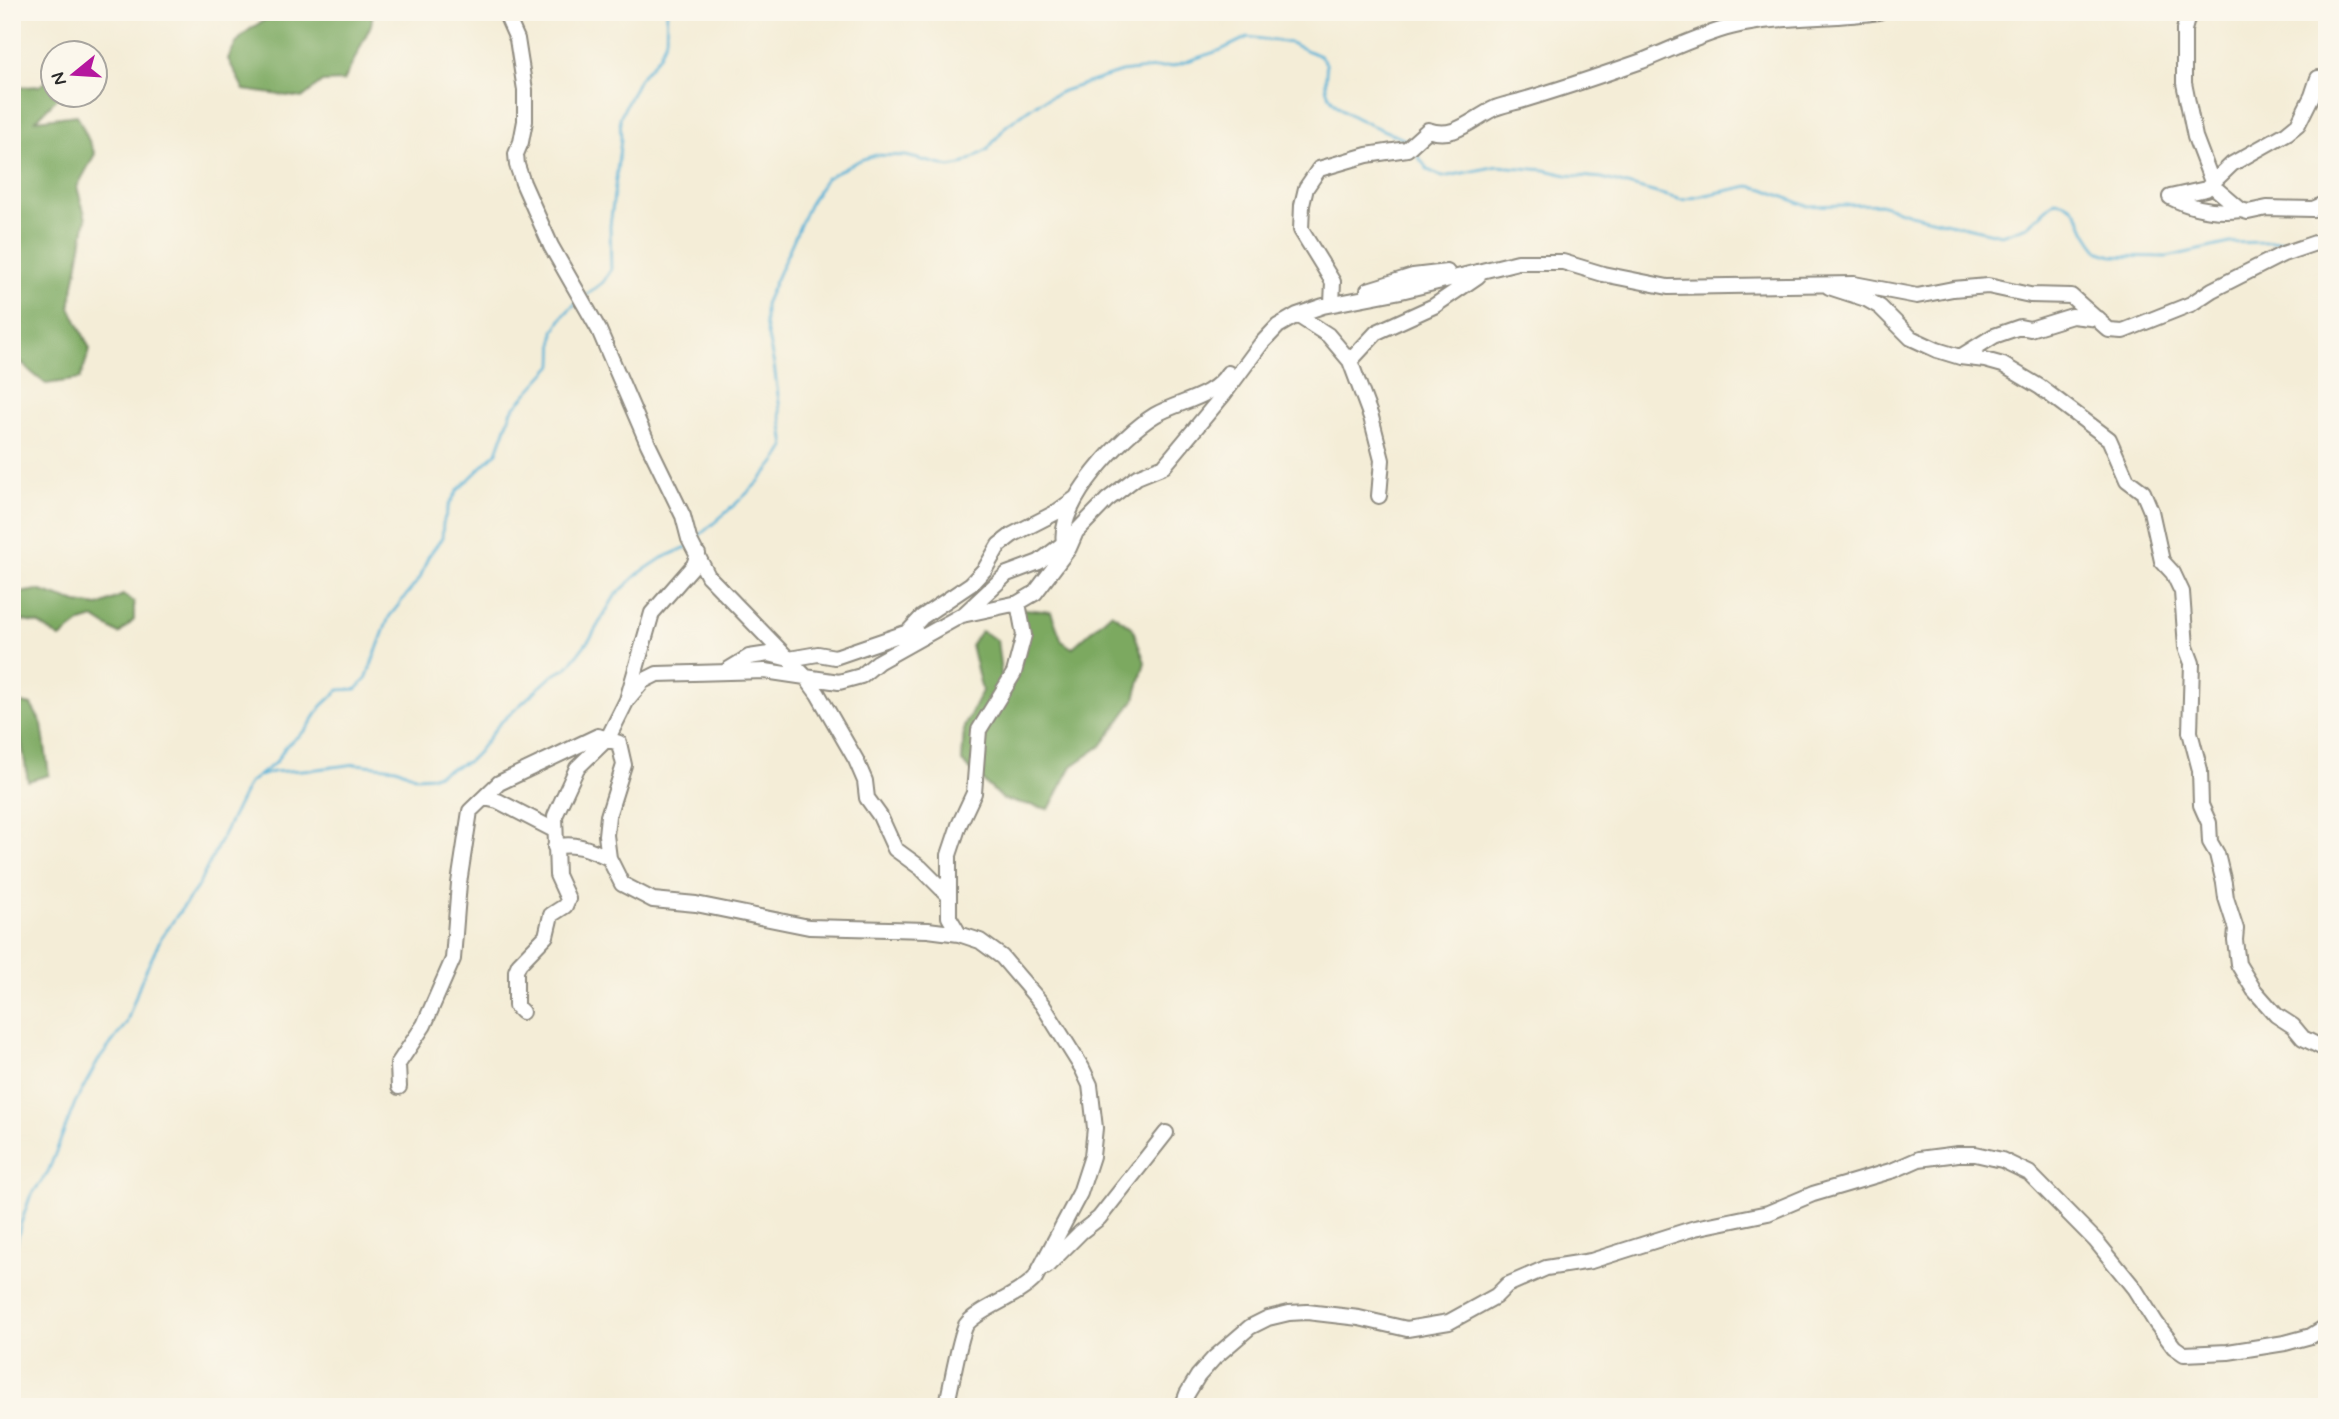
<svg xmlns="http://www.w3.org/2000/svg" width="2339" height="1419" viewBox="0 0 2339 1419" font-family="Mynerve,sans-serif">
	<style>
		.forest { fill: #7ca961; stroke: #546a46; stroke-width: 2 }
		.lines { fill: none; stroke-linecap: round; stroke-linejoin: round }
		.stream { stroke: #5ab2d7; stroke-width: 2.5 }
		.minor-casing { stroke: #908c81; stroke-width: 18 }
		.minor { stroke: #fff; stroke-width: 14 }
	</style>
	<rect width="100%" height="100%" fill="#fbf7ec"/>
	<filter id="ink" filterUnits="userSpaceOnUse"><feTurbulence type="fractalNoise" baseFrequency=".0143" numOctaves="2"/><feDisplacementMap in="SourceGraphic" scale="14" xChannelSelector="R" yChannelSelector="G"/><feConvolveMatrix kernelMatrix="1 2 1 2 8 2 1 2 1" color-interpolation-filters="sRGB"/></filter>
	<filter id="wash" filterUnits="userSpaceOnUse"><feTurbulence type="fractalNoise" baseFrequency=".00686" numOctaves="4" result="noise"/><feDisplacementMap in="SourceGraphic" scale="28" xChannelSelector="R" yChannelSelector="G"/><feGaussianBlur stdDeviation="1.57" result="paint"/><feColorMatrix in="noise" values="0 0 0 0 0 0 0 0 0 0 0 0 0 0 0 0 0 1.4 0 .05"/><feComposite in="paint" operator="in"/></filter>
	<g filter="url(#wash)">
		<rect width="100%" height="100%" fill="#f4edd7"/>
		<!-- forest -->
		<path class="forest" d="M279 12H373L371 25 344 81 322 82 302 98 244 90 228 59C239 32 254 26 279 12Z
			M52 78V94L60 95 36 120 77 115 95 154 77 187 86 218 70 307 90 349 80 379 46 384C17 362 9 352 12 314 14 294 19 298 12 276V88L39 86Z
			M38 590 77 603 99 606 123 595 134 602V620L119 634 94 618 81 622 60 638 39 624 19 620 13 641 12 666V594Z
			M1017 608 1051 612 1062 641 1072 648 1111 613 1132 627 1145 662 1135 699 1101 746 1072 766 1049 809 1003 799 962 762 964 727 982 691 971 645 981 631 997 640 1002 680C1019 658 1018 634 1017 608Z
			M12 692 13 701 31 705 42 724 49 775 28 781 17 715 12 712Z"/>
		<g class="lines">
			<!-- stream -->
			<path class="stream" d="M1415 147 1418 156 1428 170 1443 177 1498 166 1545 170 1567 175 1602 178 1682 200 1749 186 1764 189 1807 206 1880 204 1910 214 2001 235 2027 226 2055 201C2076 202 2079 217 2086 232 2090 239 2095 246 2100 252L2112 256 2167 257 2230 243 2294 241 2327 225
				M586 295 603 282 611 270 610 226 621 139 620 117 639 79 659 56 666 39 667 12
				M694 540C722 516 768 479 785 447L774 365 765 323V304L809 205 826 178 860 160 876 155 906 156 950 167 961 165 987 150 1006 126 1036 104 1063 91 1121 72 1173 66 1221 50 1248 37 1290 43 1320 56 1326 63C1327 70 1325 78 1326 86 1330 116 1385 128 1407 141
				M260 776 272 772 317 769 356 764 396 768 417 777 433 776 469 761 478 752 499 724 552 676 568 667 591 637 615 596 638 574 662 558 687 547
				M12 1256 15 1252 20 1226 30 1197 48 1172 75 1103 98 1061 126 1024 141 981 161 938 198 886 249 783 276 762 286 746 307 729 322 706 339 690 357 689 366 679 389 617 420 578 428 557 442 538 443 523 449 505 458 490 497 452 512 410 553 365 554 331 564 315 577 302"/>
		</g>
	</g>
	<g filter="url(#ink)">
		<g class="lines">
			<defs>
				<path id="minor" d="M505 12 517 39 525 90V121L521 142 516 154 517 165 523 183 551 246 599 330 648 444 683 516 689 539 708 576 804 675 818 694 856 760 865 781 867 798 880 816 895 849 921 868 948 895
					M2189 12 2184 30V83L2195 137 2214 187 2241 210 2248 212 2267 208 2313 209 2327 203
					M2241 210C2215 213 2193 209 2170 197L2206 189 2232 164 2287 133 2298 124 2312 96 2318 78 2327 86
					M1829 287 1866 299 1880 307 1911 338 1937 350 1960 357 1985 360 2003 365 2040 387 2109 439 2127 480 2143 492 2151 511 2162 561 2173 573 2182 592 2186 647 2192 663 2190 732 2200 770 2201 805 2209 823 2210 842 2217 854 2224 883 2226 898 2236 929 2235 940 2238 964 2254 990 2276 1015 2293 1026 2303 1038 2327 1050
					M1368 290 1413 276 1447 272
					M1332 303 1333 282 1301 230 1302 205 1306 188 1319 169 1367 155 1407 149 1428 130C1454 140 1472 119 1495 108 1503 105 1512 103 1520 101 1561 89 1602 75 1642 61 1672 49 1700 35 1731 27 1780 15 1830 19 1879 12
					M1297 315 1328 335 1350 361 1371 417 1382 460 1379 496
					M1960 357 1994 336 2020 327 2030 329 2072 316 2099 319
					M1350 361 1377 332 1434 306 1478 276
					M1064 543C1057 503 1122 435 1155 415 1179 401 1213 398 1228 373
					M963 615 1007 574 1039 562 1068 540
					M908 632 922 617 971 584 985 569 999 545 1012 535 1055 513 1076 498
					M726 671 749 657 769 654 789 659 818 654 835 657 908 632H916
					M627 700 643 681 657 674 765 671 839 682 861 676 878 662 962 615 1018 603 1035 593 1069 548 1076 532 1107 500 1137 477 1164 466 1224 394 1261 344 1278 326 1297 315 1323 306 1401 291 1518 262H1563L1603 274 1668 287 1854 284 1917 296 1953 289 1988 286 2030 295 2071 296 2109 330 2123 331 2191 304 2212 290 2283 254 2327 239
					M484 798 498 801 554 830
					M555 847C575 842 590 849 609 858
					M959 934 949 917V855L959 825 974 793 979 730 1014 673 1024 635 1018 603
					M522 1012 516 1006V971L519 964 546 936 551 915 565 906 568 899 557 875 555 816 577 768 608 738 627 700 652 613 694 565 698 554
					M399 1087 398 1064 424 1025 453 959 459 883 470 811 499 783 598 736 619 743 624 765 608 816 606 835 609 858 622 884 653 900 696 904 809 927 928 930 959 934 980 941 1002 957 1042 1004 1082 1068 1090 1085 1095 1128 1092 1156 1080 1193 1035 1278C1018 1297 977 1309 966 1325 959 1338 951 1389 946 1407
					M1046 1267 1081 1232 1099 1218 1166 1133
					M1182 1407 1187 1394 1198 1376 1214 1358 1250 1327 1268 1318 1289 1313 1307 1312 1359 1318 1407 1329 1449 1322 1496 1296 1507 1285 1546 1268 1591 1261 1695 1228 1768 1213 1813 1194 1894 1170 1919 1159 1958 1154H1975L2002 1160 2029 1173 2096 1241 2134 1288 2156 1323 2174 1347 2184 1354 2228 1352 2285 1343 2311 1336 2327 1326"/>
			</defs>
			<!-- minor casing -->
			<use href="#minor" class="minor-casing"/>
			<!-- minor -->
			<use href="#minor" class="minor"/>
		</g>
	</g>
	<!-- margin -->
	<rect width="2339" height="1419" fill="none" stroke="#fbf7ec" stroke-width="42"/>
	<!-- north arrow -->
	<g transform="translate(74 74) rotate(252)"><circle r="33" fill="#fbf7ec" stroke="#a8a59f" stroke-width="2"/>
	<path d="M0-5L12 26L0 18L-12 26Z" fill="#b5179e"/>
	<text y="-10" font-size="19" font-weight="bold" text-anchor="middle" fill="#2b2b2b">N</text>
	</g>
</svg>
